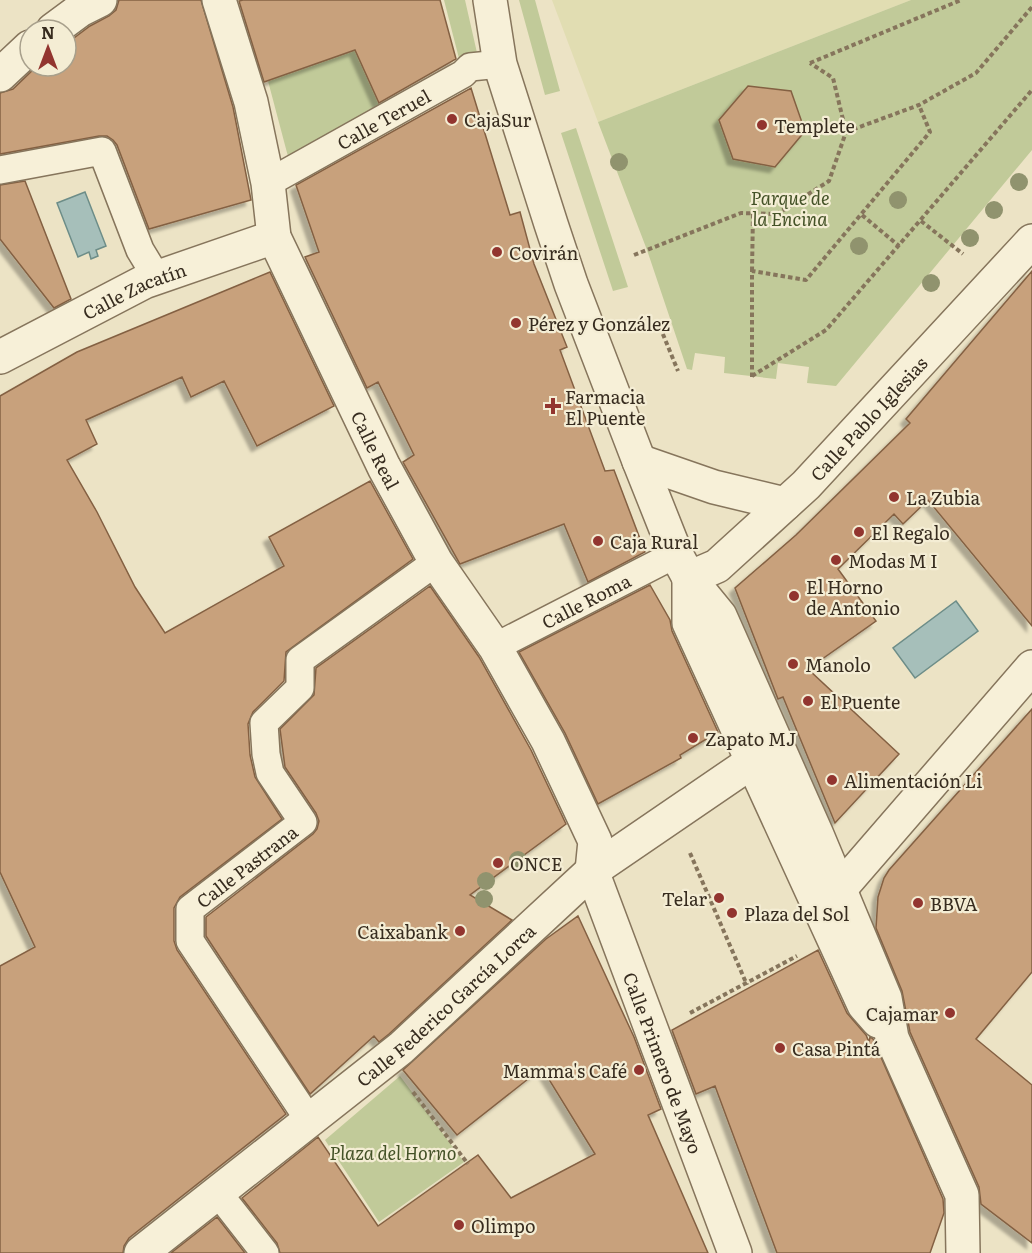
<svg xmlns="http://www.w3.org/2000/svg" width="1032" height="1253" viewBox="0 0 1032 1253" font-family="Literata,serif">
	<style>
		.farmland { fill: #e1ddb2 }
		.green { fill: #c1ca99 }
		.water { fill: #a6bfba; stroke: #6d8d88; stroke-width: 1.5 }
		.building { fill: #c8a17c; stroke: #846143; stroke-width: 1.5; filter: url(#shadow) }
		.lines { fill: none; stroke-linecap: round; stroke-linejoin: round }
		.pedestrian-casing { stroke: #86755c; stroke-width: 30 }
		.minor-casing { stroke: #86755c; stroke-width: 36 }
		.tertiary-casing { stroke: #86755c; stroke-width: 36 }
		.path { stroke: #86755c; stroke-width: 4; stroke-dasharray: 4.5 3; stroke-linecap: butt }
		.pedestrian { stroke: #f7f0d8; stroke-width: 27 }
		.minor { stroke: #f7f0d8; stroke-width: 33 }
		.tertiary { stroke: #f7f0d8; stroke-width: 33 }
		.tree { fill: #90936e }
		.poi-dot { fill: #92352f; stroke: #f4edd4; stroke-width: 2 }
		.labels { text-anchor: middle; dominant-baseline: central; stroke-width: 4.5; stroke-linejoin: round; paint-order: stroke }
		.street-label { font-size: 18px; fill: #372c1f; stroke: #f4edd4 }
		.poi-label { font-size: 18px; fill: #372c1f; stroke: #f4edd4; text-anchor: start }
		.park-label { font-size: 18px; font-style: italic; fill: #445227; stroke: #f4edd4 }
	</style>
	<defs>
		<filter id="shadow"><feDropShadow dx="-5.5" dy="5.5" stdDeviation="1.5" flood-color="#0004"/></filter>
	</defs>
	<rect width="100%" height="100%" fill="#ece3c5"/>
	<!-- farmland -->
	<path class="farmland" d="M552 0H911L598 122Z"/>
	<!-- green -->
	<path class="green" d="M444 0H465L480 66 463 74Z
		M519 0H535L560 91 545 95Z
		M911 0H1032V150L836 386 807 383 809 367 778 363 776 379 724 373 725 357 695 353 692 370 687 369 647 250 598 122Z
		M355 50 385 117 290 164 268 81Z
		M576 128 628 287 613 291 561 133Z
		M400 1076 464 1162 379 1222 325 1140Z"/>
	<!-- water -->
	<path class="water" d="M85 192 106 246 96 250 98 256 91 259 89 252 78 257 57 203Z
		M956 601 978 631 915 678 893 648Z"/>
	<!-- building -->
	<path class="building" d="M119 0H201L233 107 251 200 149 229 117 145 113 140 107 136H99L0 154V93L13 89 37 66H66V44L90 26 109 16 116 10Z
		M243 0H440L456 59 379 103 355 50 264 82 239 1Z
		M748 86 791 91 805 131 775 167 733 159 719 120Z
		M471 88 510 215 520 212 534 264 567 347 560 350 605 471 614 470 645 552 588 582 564 524 460 564 403 462 414 455 378 382 367 388 305 257 319 252 296 185Z
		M25 181 71 299 54 308 0 239V185Z
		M1032 271V626L928 500 903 524 894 514 838 569 876 621 808 669 899 754 835 823 783 697 778 699 735 588 796 535 910 423 906 419Z
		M270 272 334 406 257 446 224 381 191 397 182 377 86 420 97 444 67 460 97 512 135 587 165 633 284 566 269 537 370 481 413 559 286 652 284 681 253 712 248 724 250 755 255 777 282 819 180 897 174 908V941L177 950 286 1114 129 1238 124 1246 123 1253H0V966L35 947 0 872V396L77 352Z
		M650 585 670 620 672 631 718 732 680 755 681 758 598 804 565 733 519 652Z
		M430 586 479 657 531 750 566 824 470 895 512 920 389 1034 379 1042 374 1036 310 1094 206 936V917L313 834 317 829 319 821 316 813 285 767 280 729 314 695 316 668Z
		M1032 709V972L976 1039 1032 1085V1243L981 1204 979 1187 910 1032 902 991 876 928 878 897 884 878 889 870Z
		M578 916 634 1037 661 1109 648 1115 708 1253H280L277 1243 242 1198 318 1137 378 1226 478 1155 511 1198 595 1154 542 1068 457 1135 403 1070 546 939Z
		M818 950 847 1013 866 1035 869 1042 870 1037 873 1039 943 1199 944 1213 930 1253H777L715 1086 696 1094 672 1030Z
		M217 1217 245 1253H171Z"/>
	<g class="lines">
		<defs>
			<g id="pedestrian">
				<path d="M0 170 102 151 140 250 157 278"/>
				<path id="s1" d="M268 183 463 74 470 67 500 64"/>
				<path id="s2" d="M495 647 676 554"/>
				<path id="s3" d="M309 1120 190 941V909L303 822 270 773 266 754 264 723 300 688V660L436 562"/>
				<path d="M218 1193 265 1253"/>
			</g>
			<g id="minor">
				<path id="s4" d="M219 0 251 102 268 183 274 237 384 467 436 562 495 647 548 741 595 841 592 871 735 1253"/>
				<path d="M53 30 80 10 100 0"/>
				<path d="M0 75 30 47"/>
				<path id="s5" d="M0 357 144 282 274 237"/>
				<path d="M839 890 1032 667"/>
			</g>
			<g id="tertiary">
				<path d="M490 0 500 64 551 224 571 284 639 461 676 554 689 578 720 616 817 835 885 998 892 1038 962 1195 963 1253"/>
				<path d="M639 461 714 487 785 504"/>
				<path d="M689 578V623L864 1005 878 1021"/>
				<path id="s6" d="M689 578 717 566 806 485 1032 241"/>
				<path id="s7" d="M141 1253 401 1048 592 871 753 761"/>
			</g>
		</defs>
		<!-- pedestrian casing -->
		<use href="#pedestrian" class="pedestrian-casing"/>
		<!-- minor casing -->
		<use href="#minor" class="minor-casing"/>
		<!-- tertiary casing -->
		<use href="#tertiary" class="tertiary-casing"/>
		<!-- path -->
		<path class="path" d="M810 63 961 0
			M846 132 919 105 976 73 1032 7
			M862 215 899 246
			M921 221 963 254
			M634 255 741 213 777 214 829 181 846 132 833 78 810 63
			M752 271 753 213
			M660 327 678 371
			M752 376 826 330 1032 90
			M752 377V271L806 280 930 132 919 105
			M690 853 747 985
			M690 1013 797 956
			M413 1092 468 1164"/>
		<!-- pedestrian -->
		<use href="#pedestrian" class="pedestrian"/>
		<!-- minor -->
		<use href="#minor" class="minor"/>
		<!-- tertiary -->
		<use href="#tertiary" class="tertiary"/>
	</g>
	<!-- trees -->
	<g class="tree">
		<circle cx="619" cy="162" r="9"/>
		<circle cx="1019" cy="182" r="9"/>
		<circle cx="898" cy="200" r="9"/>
		<circle cx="994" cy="210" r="9"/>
		<circle cx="970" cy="238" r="9"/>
		<circle cx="859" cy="246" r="9"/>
		<circle cx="931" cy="283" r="9"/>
		<circle cx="518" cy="860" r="9"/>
		<circle cx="486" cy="881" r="9"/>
		<circle cx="484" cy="899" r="9"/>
	</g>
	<!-- markers -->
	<g class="poi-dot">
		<circle cx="452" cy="119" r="6"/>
		<circle cx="762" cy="125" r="6"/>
		<circle cx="497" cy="252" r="6"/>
		<circle cx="516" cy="323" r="6"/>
		<path d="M550 397h6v6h6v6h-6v6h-6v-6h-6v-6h6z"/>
		<circle cx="894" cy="497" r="6"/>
		<circle cx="859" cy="532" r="6"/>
		<circle cx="598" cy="541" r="6"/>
		<circle cx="836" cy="560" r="6"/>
		<circle cx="794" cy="596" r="6"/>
		<circle cx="793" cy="664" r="6"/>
		<circle cx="808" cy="701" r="6"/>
		<circle cx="693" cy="738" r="6"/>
		<circle cx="832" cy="780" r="6"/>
		<circle cx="498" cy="863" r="6"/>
		<circle cx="719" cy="898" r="6"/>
		<circle cx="918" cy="903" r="6"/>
		<circle cx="732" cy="913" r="6"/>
		<circle cx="460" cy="931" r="6"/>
		<circle cx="950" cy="1013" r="6"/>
		<circle cx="780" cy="1048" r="6"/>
		<circle cx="639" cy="1070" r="6"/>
		<circle cx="459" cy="1225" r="6"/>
	</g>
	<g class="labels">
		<!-- street labels -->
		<g class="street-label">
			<text stroke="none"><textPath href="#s1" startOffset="132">Calle Teruel</textPath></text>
			<text stroke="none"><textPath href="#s5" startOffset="150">Calle Zacatín</textPath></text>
			<text stroke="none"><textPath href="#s6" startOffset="242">Calle Pablo Iglesias</textPath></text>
			<text stroke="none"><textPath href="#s4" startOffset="480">Calle Real</textPath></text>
			<text stroke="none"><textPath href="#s2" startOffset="102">Calle Roma</textPath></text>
			<text stroke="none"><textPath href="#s3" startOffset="318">Calle Pastrana</textPath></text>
			<text stroke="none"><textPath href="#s7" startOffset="393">Calle Federico García Lorca</textPath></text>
			<text stroke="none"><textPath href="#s4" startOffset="1164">Calle Primero de Mayo</textPath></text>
		</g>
		<!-- poi labels -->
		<g class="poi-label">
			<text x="464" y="119">CajaSur</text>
			<text x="774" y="125">Templete</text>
			<text x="509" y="252">Covirán</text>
			<text x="528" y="323">Pérez y González</text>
			<text x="565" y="396">Farmacia<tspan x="565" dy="21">El Puente</tspan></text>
			<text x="906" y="497">La Zubia</text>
			<text x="871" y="532">El Regalo</text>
			<text x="610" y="541">Caja Rural</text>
			<text x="848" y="560">Modas M I</text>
			<text x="806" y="586">El Horno<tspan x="806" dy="21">de Antonio</tspan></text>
			<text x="805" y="664">Manolo</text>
			<text x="820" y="701">El Puente</text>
			<text x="705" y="738">Zapato MJ</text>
			<text x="844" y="780">Alimentación Li</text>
			<text x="510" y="863">ONCE</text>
			<text x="707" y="898" text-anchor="end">Telar</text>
			<text x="930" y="903">BBVA</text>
			<text x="744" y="913">Plaza del Sol</text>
			<text x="448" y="931" text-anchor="end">Caixabank</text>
			<text x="938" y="1013" text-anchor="end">Cajamar</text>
			<text x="792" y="1048">Casa Pintá</text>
			<text x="627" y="1070" text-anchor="end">Mamma's Café</text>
			<text x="471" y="1225">Olimpo</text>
		</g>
		<!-- park labels -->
		<g class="park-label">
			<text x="790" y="197">Parque de<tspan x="790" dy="21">la Encina</tspan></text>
			<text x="393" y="1152">Plaza del Horno</text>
		</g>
	</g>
	<!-- north arrow -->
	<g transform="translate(48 48)"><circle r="28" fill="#f4edd4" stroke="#a8a08c" stroke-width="1.5"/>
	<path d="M0-4.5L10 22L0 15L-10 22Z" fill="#92352f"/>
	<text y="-9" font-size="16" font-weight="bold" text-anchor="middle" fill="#372c1f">N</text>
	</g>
</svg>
